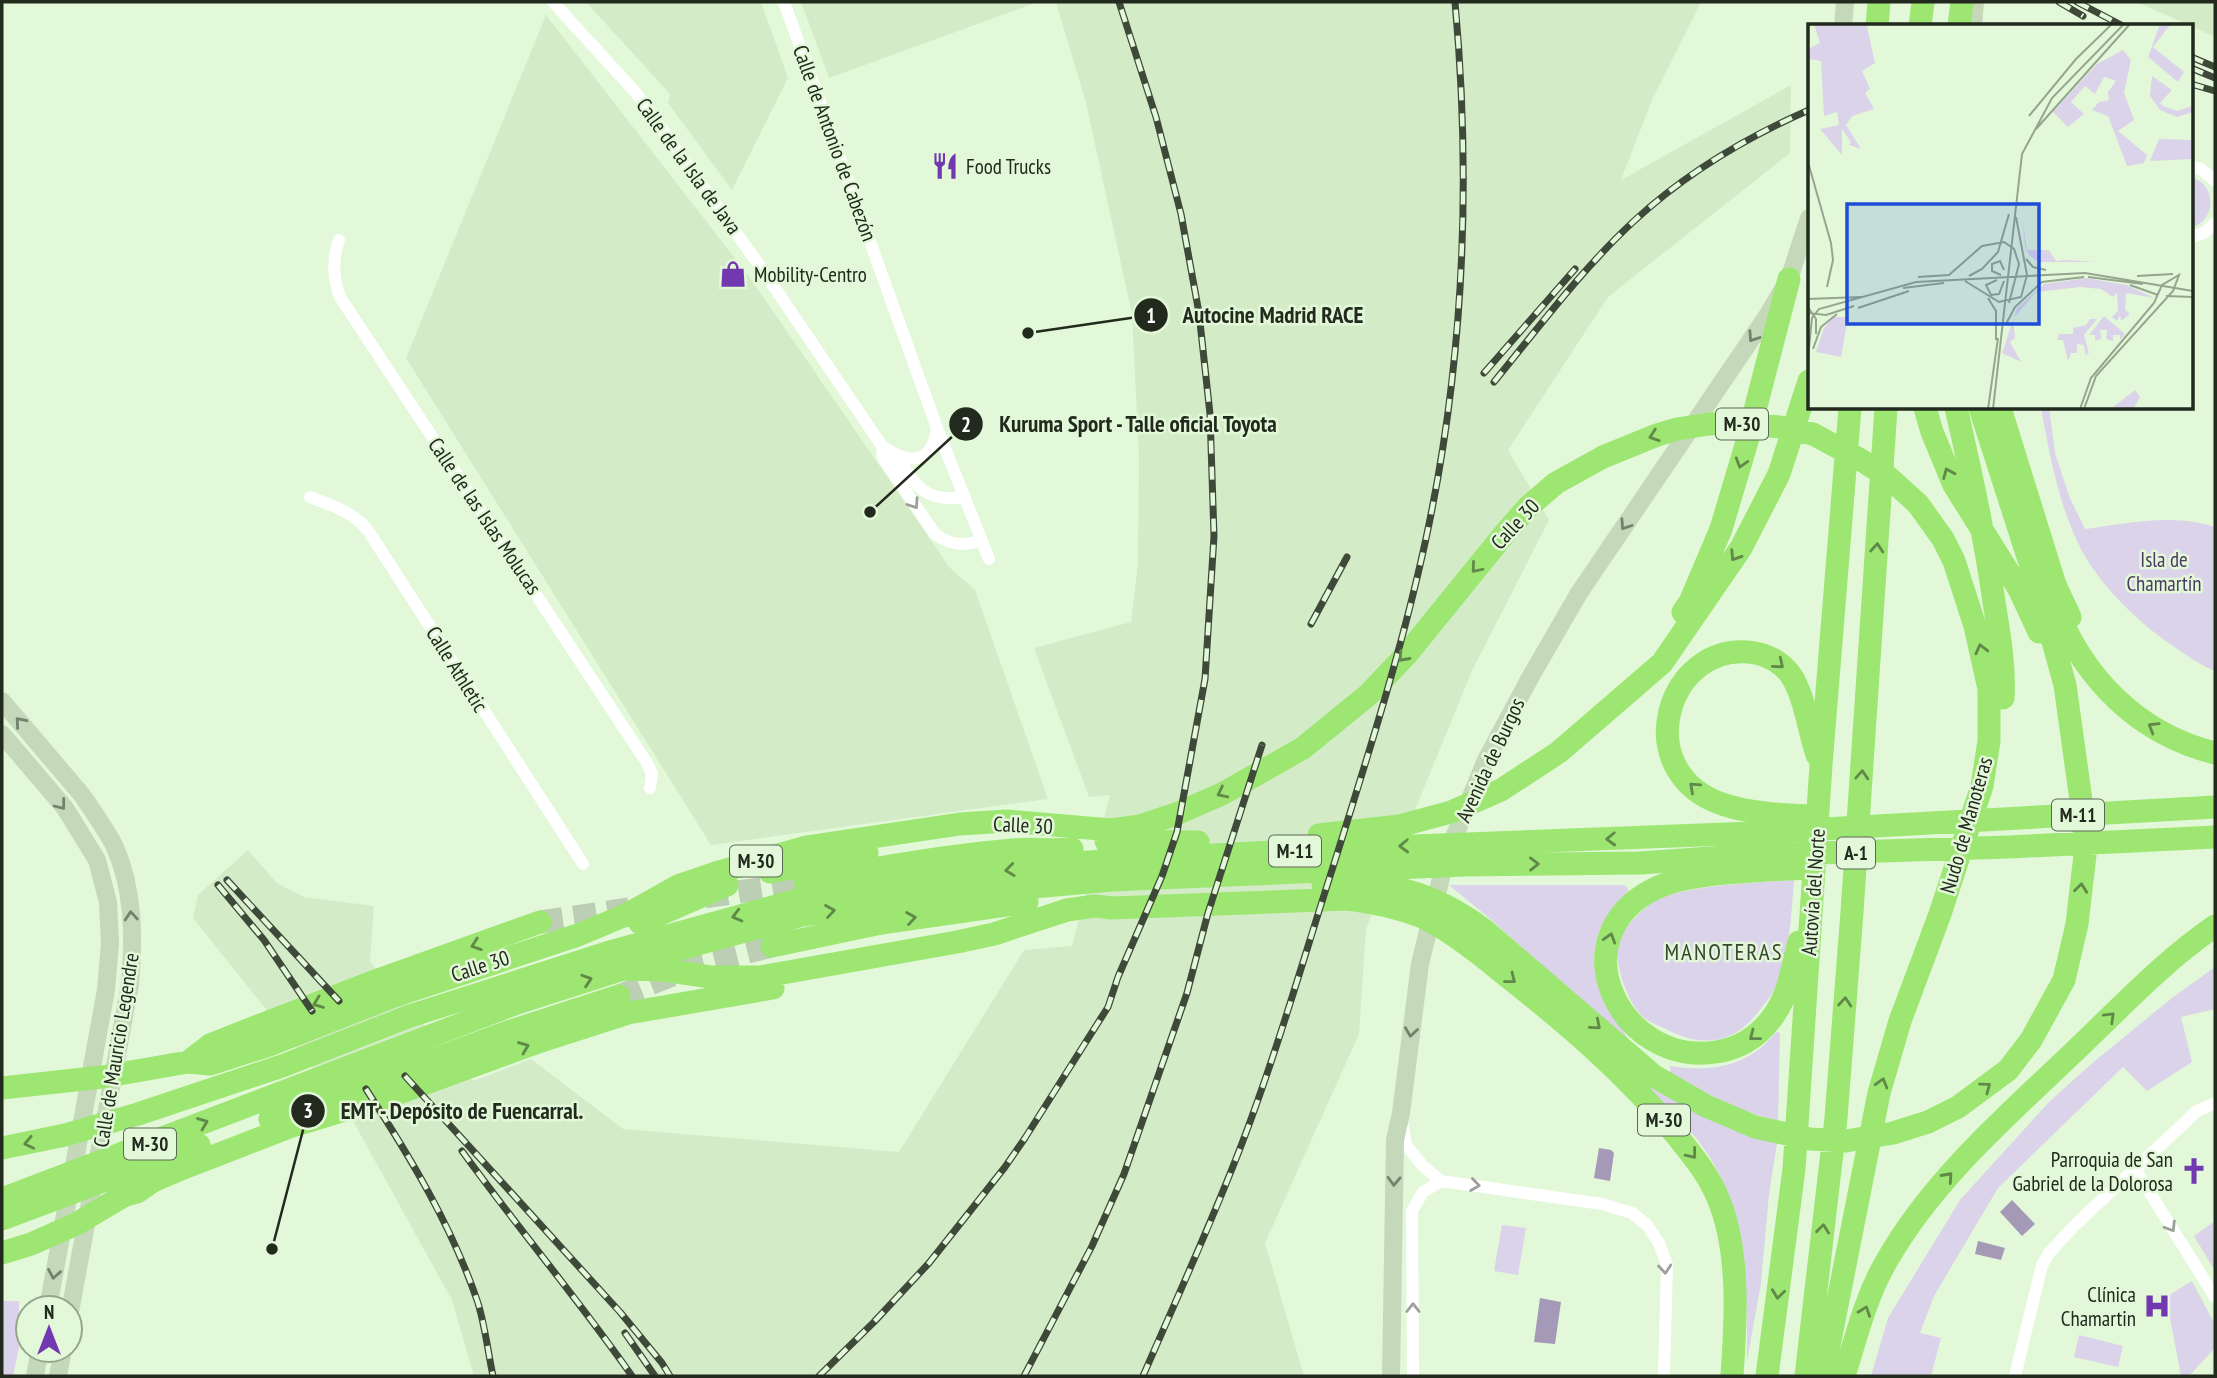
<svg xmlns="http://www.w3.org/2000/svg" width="2217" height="1378" viewBox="0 0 2217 1378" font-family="'PT Sans Narrow',sans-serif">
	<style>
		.built { fill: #d3ecc7 }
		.green { fill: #dbd3e9 }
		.water { fill: #a499b6 }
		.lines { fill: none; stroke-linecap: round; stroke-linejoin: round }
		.highway-tunnel { stroke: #bccfb4; stroke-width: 23; stroke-dasharray: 23 11; stroke-linecap: butt }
		.street { stroke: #fff; stroke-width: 12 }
		.secondary { stroke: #c5d8b9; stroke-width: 18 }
		.highway { stroke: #9de672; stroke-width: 23 }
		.rail-casing { stroke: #3f493a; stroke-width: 7 }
		.rail { stroke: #e3f8d9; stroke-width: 4.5; stroke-dasharray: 13; stroke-linecap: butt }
		.oneway { stroke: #74816c }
		.oneway2 { stroke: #608848 }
		.oneway3 { stroke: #9c9f9a }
		.labels { text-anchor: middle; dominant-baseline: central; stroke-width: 5; stroke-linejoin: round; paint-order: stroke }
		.shield { fill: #e3f8d9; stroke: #5c6856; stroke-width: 2 }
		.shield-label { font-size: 19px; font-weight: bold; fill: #222a1e }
		.street-label { font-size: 21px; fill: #222a1e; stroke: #e3f8d9 }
		.poi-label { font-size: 21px; fill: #222a1e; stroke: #e3f8d9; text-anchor: start }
		.park-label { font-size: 21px; fill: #4b3a64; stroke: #e3f8d9 }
		.neighbourhood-label { font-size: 23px; letter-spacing: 2px; fill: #38482f; stroke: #e3f8d9 }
		.inset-road { fill: none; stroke: #96a68e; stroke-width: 2 }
		.view { fill: #1d4ed8; fill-opacity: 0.15; stroke: #1d4ed8; stroke-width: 3.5 }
		.inset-edge { fill: none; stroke: #222a1e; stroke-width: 3.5 }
		.leader { fill: none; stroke: #222a1e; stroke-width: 2.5 }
		.callout-dot { fill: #222a1e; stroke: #e3f8d9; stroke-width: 2.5 }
		.mark-label { font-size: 21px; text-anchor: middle; font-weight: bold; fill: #fff }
		.callout-label { font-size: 23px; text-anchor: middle; font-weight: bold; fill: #222a1e; stroke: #e3f8d9; stroke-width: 5; stroke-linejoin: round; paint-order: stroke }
	</style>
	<rect width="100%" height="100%" fill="#e3f8d9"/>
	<!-- built -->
	<path class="built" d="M586 2H761L788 78 732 190 668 103 670 94Z
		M801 2H1038L829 78Z
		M1056 2H1701L1652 100 1621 180 1791 85 1790 153 1608 297 1508 450 1549 520 1472 671 1366 929 1359 1034 1265 1243 1304 1376H474L452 1300 348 1112 193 918 198 895 248 850 277 883 304 897 374 906 370 962 473 1081 531 1059 623 1129 899 1152 1024 950 1072 946 1110 795 1089 797 1034 648 1131 622 1138 562 1139 457 1132 314 1086 103Z
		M2136 2H2215V37L2146 6Z
		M546 15 748 275 950 568 975 590 1048 799 711 845 406 358Z"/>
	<!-- green -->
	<path class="green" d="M2191 177C2217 185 2217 219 2191 228Z
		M2041 408H2049L2055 453 2069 496 2085 529C2128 523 2172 513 2215 527V671C2199 665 2184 653 2170 644 2137 621 2101 586 2082 551 2059 507 2050 456 2041 408Z
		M1794 880C1791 916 1790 957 1774 990 1771 996 1766 1002 1762 1007 1736 1044 1704 1049 1666 1029 1658 1025 1648 1022 1642 1016 1627 1001 1611 958 1620 938 1627 923 1644 908 1657 900 1686 885 1760 883 1794 880Z
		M1449 885H1624L1628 888V892C1597 919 1584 957 1603 996 1611 1013 1623 1027 1630 1044L1488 917Z
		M2215 967V1009L2181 1017 2192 1062 2147 1091 2123 1067 1998 1188 1934 1296 1920 1333 1941 1338 1931 1376H1871L1888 1318 1960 1200 2049 1102 2090 1065 2172 998Z
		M1776 1032 1780 1033 1778 1121C1739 1112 1705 1093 1670 1074V1066C1712 1073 1750 1066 1776 1032Z
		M1643 1079 1777 1143 1769 1194 1761 1283 1747 1361C1747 1281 1747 1194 1690 1131 1675 1114 1657 1098 1640 1082Z
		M2215 1221V1271L2194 1236Z
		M1502 1225 1526 1228 1518 1275 1494 1271Z
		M2192 1281 2215 1325V1348L2189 1376H2181L2166 1297Z
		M2 1301H19V1348L13 1376H2Z
		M2079 1335 2123 1346 2118 1367 2074 1357Z"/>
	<!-- water -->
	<path class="water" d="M1599 1148 1611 1150 1614 1153 1610 1181 1594 1178Z
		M2012 1200 2035 1224 2022 1236 2000 1212Z
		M1978 1241 2005 1248 2001 1260 1975 1254Z
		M1540 1298 1561 1302 1555 1344 1534 1342Z"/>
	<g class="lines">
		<!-- highway-tunnel -->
		<path class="highway-tunnel" d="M705 897 805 882
			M540 922 629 909
			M619 996 703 963 772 946"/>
		<!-- street -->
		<path class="street" d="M553 2 636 93 762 269 882 446C908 464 932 466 937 428
			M784 2 937 428 989 559
			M2191 167 2201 169 2215 181
			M2191 237 2204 233 2215 223
			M339 240C332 260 333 277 340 297L647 763 652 774 650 788
			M882 446 883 458 935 534C950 545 964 547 981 540
			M896 455C916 486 924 503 965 497
			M310 497C333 506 354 512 369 532L583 864
			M1402 1120 1406 1145 1422 1165 1441 1181 1602 1204 1632 1213 1647 1225 1659 1243 1667 1265 1664 1376
			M2135 1169 2215 1297
			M1413 1376 1412 1211 1423 1192 1441 1181
			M2015 1376 2042 1265 2049 1253 2076 1224 2197 1111 2215 1103"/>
		<!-- secondary -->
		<path class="secondary" d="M1843 26 1845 2
			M1973 26 1975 2
			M2 701 82 795C93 811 105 828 114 845 134 889 134 937 130 984L70 1312
			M2 734 65 808 97 860 108 902 110 943 106 990 48 1308
			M35 1376 40 1350
			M58 1376 63 1350
			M1391 1376 1395 1140 1401 1113 1420 964 1446 857 1486 760 1531 676 1579 593 1767 316 1789 279 1809 218"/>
		<!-- highway -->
		<path class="highway" d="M1877 26 1879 2
			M1920 26 1923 2
			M1959 26 1962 2
			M1925 408 1932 432 1954 485 2019 589 2039 632
			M1956 408C1971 472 1985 537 1994 602 1999 633 2005 666 2003 698
			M2000 408 2055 585 2070 617
			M2055 605C2083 678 2138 734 2215 753
			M1683 612 1690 602 1721 529 1746 445 1789 279
			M1815 816C1785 815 1753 814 1725 805 1626 774 1667 638 1755 653 1768 655 1782 663 1790 674 1804 693 1809 731 1817 755
			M1319 835 1399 826 1451 812 1501 790 1559 752 1662 663 1741 548 1779 474 1809 381
			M1106 841 1198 842
			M770 872 867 853
			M805 882C874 868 943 856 1013 850 1032 848 1052 851 1072 849
			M1323 884C1387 881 1430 890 1483 929L1654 1076 1706 1106 1755 1127 1810 1139 1846 1141 1893 1133 1928 1122 1958 1107 2008 1070 2031 1040 2064 980 2077 924 2085 855 2084 822 2065 685 2039 591 1980 408
			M640 923 727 885
			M1799 942C1793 965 1789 992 1776 1012 1762 1034 1742 1048 1716 1052 1621 1067 1557 938 1654 889 1689 871 1765 871 1806 868
			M772 946 881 923 1027 902
			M635 964 669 952 803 915 925 897 1111 880 1465 865 1640 863 1753 855 2009 847 2215 837
			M188 1062 210 1045 258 1026 378 980 540 922
			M2 1088 102 1077 188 1062 210 1064 269 1045 394 996 578 935 626 915 678 886 719 872 806 847 960 824 1007 821 1111 830 1140 826 1176 814 1222 794 1303 748 1368 695 1407 654 1506 532 1528 507 1556 483 1603 457 1657 435 1677 429 1709 424 1738 423 1780 427 1813 434 1861 460 1887 476 1918 504 1943 539 1954 561 1975 626 1989 689V741L1982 786 1940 914 1900 1021 1879 1093 1823 1376
			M270 1119 316 1100 330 1098 505 1033 619 996
			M2 1148 65 1135 138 1114 282 1066 410 1016 613 951 805 898 867 887 1035 866 1117 860 1309 850 1753 833 2215 807
			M2 1199 517 1003 623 969 663 970 711 977H760L957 942 994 934 1067 910 1095 906 1112 908 1348 899C1372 902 1397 907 1420 916 1446 927 1481 955 1503 973 1565 1022 1627 1074 1677 1136 1693 1156 1708 1174 1718 1198 1740 1250 1736 1320 1732 1376
			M2 1219 199 1145
			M2 1253 31 1244 76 1224 125 1195 137 1192 153 1181 186 1167 289 1127 388 1097 541 1041 628 1013 773 988
			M1767 1376 1794 1169 1821 765 1850 408
			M1806 1376 1836 1118 1852 912 1886 408
			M1844 1376C1856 1338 1866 1296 1886 1262 1933 1179 2008 1115 2077 1049 2121 1007 2164 961 2215 926"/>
		<defs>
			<path id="rail" d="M2059 2 2083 16
				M2077 2 2123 26
				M2191 57 2215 67
				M2191 68 2215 78
				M2191 84 2215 91
				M1484 373 1575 269
				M1494 382C1539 327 1582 269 1634 221 1685 174 1745 138 1809 110
				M1311 624 1347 557
				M227 880 339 1001
				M218 885 264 940 312 1011
				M405 1076 620 1312 662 1363 670 1376
				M366 1089C410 1157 452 1226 478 1303 485 1326 488 1352 493 1376
				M462 1151C517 1227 578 1299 632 1376
				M625 1333 655 1376
				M819 1376 874 1322 929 1263 1005 1167 1025 1138 1108 1007 1118 977 1162 876 1177 832 1205 679 1214 536 1210 414 1199 313 1181 214 1156 117 1119 2
				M1024 1376 1092 1246 1124 1174 1187 993 1208 913 1262 745
				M1143 1376C1176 1300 1211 1224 1241 1146 1276 1055 1303 960 1333 867 1368 755 1404 644 1428 529 1464 357 1471 177 1455 2"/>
		</defs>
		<!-- rail casing -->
		<use href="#rail" class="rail-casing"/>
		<!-- rail -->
		<use href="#rail" class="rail"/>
	</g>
	<!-- one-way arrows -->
	<defs><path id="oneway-chevron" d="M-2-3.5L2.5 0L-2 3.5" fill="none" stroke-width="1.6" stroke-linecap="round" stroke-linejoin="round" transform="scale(1.75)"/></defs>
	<g class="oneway">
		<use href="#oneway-chevron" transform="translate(1753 337) rotate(124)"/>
		<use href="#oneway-chevron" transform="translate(1625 525) rotate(124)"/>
		<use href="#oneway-chevron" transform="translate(20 722) rotate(-131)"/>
		<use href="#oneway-chevron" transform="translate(61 805) rotate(52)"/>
		<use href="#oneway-chevron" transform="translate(131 916) rotate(-94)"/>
		<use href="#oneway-chevron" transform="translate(1411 1032) rotate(98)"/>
		<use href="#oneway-chevron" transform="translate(1394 1181) rotate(92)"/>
		<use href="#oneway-chevron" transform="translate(54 1274) rotate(100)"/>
	</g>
	<g class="oneway2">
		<use href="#oneway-chevron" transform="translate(1654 436) rotate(161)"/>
		<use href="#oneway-chevron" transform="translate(1741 463) rotate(107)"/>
		<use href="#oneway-chevron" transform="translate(1948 473) rotate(-113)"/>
		<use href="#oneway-chevron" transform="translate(1877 548) rotate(-86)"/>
		<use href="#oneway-chevron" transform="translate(1735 556) rotate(123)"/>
		<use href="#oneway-chevron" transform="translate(1476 568) rotate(130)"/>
		<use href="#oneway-chevron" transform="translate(1981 649) rotate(-104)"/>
		<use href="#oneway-chevron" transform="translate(1403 657) rotate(132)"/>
		<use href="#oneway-chevron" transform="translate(1779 664) rotate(40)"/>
		<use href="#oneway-chevron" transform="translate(2153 727) rotate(-149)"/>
		<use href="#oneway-chevron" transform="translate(1862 775) rotate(-86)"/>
		<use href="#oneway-chevron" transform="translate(1694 787) rotate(-138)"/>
		<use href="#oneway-chevron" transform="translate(1222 793) rotate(154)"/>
		<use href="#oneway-chevron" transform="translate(1611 839) rotate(178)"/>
		<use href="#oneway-chevron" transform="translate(1404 846) rotate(178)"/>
		<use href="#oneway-chevron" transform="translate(1534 864) rotate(-1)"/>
		<use href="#oneway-chevron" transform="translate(1010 870) rotate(173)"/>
		<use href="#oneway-chevron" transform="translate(2081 888) rotate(-83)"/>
		<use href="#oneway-chevron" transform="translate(830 911) rotate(-9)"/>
		<use href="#oneway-chevron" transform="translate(737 916) rotate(165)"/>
		<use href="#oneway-chevron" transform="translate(911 918) rotate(-9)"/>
		<use href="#oneway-chevron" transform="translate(1610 938) rotate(-73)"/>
		<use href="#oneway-chevron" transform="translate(476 945) rotate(161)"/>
		<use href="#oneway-chevron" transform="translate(1511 979) rotate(38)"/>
		<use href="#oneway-chevron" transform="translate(587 980) rotate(-18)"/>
		<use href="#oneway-chevron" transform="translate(1845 1002) rotate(-85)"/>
		<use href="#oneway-chevron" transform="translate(318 1003) rotate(159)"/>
		<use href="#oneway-chevron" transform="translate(2110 1017) rotate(-44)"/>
		<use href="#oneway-chevron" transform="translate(1596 1025) rotate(41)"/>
		<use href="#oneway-chevron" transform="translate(1754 1036) rotate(142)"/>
		<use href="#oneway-chevron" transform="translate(524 1047) rotate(-21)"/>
		<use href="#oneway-chevron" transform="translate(1882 1083) rotate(-74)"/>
		<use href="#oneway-chevron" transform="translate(1986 1087) rotate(-37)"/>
		<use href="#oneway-chevron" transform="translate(203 1123) rotate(-21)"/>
		<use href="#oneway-chevron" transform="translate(29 1143) rotate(168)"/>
		<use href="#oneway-chevron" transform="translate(1692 1154) rotate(51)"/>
		<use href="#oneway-chevron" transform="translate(1948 1177) rotate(-48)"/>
		<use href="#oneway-chevron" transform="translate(1823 1229) rotate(-84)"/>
		<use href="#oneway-chevron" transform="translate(1778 1294) rotate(97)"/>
		<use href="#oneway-chevron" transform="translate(1865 1311) rotate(-70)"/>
	</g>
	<g class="oneway3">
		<use href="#oneway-chevron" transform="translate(914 504) rotate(56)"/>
		<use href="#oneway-chevron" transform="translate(1475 1185) rotate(8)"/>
		<use href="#oneway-chevron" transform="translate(2171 1227) rotate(58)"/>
		<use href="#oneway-chevron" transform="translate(1665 1269) rotate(85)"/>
		<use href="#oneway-chevron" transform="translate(1413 1308) rotate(-90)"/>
	</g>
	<!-- icons -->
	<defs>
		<symbol id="restaurant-bare" viewBox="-9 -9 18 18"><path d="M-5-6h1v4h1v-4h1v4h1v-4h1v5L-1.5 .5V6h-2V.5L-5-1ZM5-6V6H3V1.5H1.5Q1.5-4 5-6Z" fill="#7238af" stroke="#e3f8d9" stroke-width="2.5" paint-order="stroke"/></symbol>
		<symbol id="shop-bare" viewBox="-9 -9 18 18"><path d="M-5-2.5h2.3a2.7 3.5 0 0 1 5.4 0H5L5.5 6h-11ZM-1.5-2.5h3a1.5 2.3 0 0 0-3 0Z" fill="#7238af" stroke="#e3f8d9" stroke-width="2.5" paint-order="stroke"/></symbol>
		<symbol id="church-bare" viewBox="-9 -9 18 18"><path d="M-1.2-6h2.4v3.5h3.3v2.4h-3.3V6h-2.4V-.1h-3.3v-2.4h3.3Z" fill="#7238af" stroke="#e3f8d9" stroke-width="2.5" paint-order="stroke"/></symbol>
		<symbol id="hospital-bare" viewBox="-9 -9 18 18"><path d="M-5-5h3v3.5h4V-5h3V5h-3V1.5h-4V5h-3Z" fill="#7238af" stroke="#e3f8d9" stroke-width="2.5" paint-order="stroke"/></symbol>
	</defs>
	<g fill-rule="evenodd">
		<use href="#restaurant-bare" x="926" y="147" width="38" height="38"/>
		<use href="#shop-bare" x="714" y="255" width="38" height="38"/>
		<use href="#church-bare" x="2175" y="1152" width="38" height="38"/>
		<use href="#hospital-bare" x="2138" y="1287" width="38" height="38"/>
	</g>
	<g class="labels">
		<!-- shield labels -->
		<g class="shield">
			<rect x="1716" y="408.5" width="52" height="31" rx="5"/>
			<rect x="2052" y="799.5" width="52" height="31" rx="5"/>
			<rect x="1269" y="835.5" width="52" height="31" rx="5"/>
			<rect x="1837" y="837.5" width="38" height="31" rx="5"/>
			<rect x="730" y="845.5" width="52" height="31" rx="5"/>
			<rect x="1638" y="1104.5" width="52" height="31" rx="5"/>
			<rect x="124" y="1128.5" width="52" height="31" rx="5"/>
		</g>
		<g class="shield-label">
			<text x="1742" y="424">M-30</text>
			<text x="2078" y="815">M-11</text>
			<text x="1295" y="851">M-11</text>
			<text x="1856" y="853">A-1</text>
			<text x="756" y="861">M-30</text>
			<text x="1664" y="1120">M-30</text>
			<text x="150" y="1144">M-30</text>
		</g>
		<!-- street labels -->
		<g class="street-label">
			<text transform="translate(835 143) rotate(70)">Calle de Antonio de Cabezón</text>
			<text transform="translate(689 166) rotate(54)">Calle de la Isla de Java</text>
			<text transform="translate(485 516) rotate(56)">Calle de las Islas Molucas</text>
			<text transform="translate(1515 524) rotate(-47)">Calle 30</text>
			<text transform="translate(457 669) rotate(58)">Calle Athletic</text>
			<text transform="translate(1490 760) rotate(-65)">Avenida de Burgos</text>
			<text transform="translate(1023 825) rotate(3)">Calle 30</text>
			<text transform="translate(1966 825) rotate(-74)">Nudo de Manoteras</text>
			<text transform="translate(1813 892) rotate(-86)">Autovía del Norte</text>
			<text transform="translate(480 966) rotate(-18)">Calle 30</text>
			<text transform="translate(116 1050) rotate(-81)">Calle de Mauricio Legendre</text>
		</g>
		<!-- poi labels -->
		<g class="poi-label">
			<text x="966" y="166">Food Trucks</text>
			<text x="754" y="274">Mobility-Centro</text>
			<text x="2173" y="1159" text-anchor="end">Parroquia de San<tspan x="2173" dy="24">Gabriel de la Dolorosa</tspan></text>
			<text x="2136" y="1294" text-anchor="end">Clínica<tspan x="2136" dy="24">Chamartin</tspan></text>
		</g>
		<!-- park labels -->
		<g class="park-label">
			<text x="2164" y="559">Isla de<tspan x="2164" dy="24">Chamartín</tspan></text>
		</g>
		<!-- neighbourhood labels -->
		<g class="neighbourhood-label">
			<text x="1724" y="951">MANOTERAS</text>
		</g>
	</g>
	<!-- overview -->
	<g transform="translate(1808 24)">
		<rect width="385" height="385" fill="#e3f8d9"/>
		<path d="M6 0H59L60 7 67 39 54 47 62 65 57 69 66 85 44 92 38 101 53 125 41 121 43 118 34 105V131L12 105 31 101 29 88 16 92 13 37 0 35V25L12 19ZM352 0H363L345 23 376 48 370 58 340 33ZM315 26 323 36 316 69 326 96 310 107 339 131 336 139 319 142 300 92 284 86 291 78 301 76 300 68 308 57 296 53 287 70 277 62 263 78 276 90 260 103 245 88 289 40ZM344 52 364 66 352 79 355 82 369 87 384 82 385 88 369 93 352 86 342 72ZM351 115 385 116V135L342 137ZM215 198 219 226H241L248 237 258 236 287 238H230L221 231 217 223ZM278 254 319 261 346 274 318 269 317 285 322 290 313 297 312 291 309 297 304 293 310 287 309 269 305 273 293 265 272 263 228 268 205 295 207 314 202 318 213 338 194 329 209 284 236 260ZM296 292 317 310 312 316V311H305V317L298 315 299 306H292L293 315 287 317V311H281ZM26 293H40L33 333 8 328 16 304ZM282 295H289L276 311 281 329 277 331 276 321 269 320V329H263L260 337 255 316H249L251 310H265V304L278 301ZM327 366 332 373 325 385 305 383Z" fill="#dbd3e9"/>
		<path class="inset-road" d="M221 92 268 35 304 0M228 105 322 0M0 138 23 219 25 236 19 263M218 235 225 243 238 246M193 251 184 247V240L192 237 196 246M161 252 174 245 190 228 201 190M329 252 365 250M110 253 141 251 174 222 196 218 206 225 211 240 201 279M280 253 335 260M189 256 178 261 183 271 191 270 196 257M157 257 191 278 213 273 219 251 208 193M322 261 350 271M95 264 136 259M358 272 385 273M180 274 188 287V316M0 275 53 273M0 283 8 295V310M50 284 101 267M0 289 18 291 46 282M198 300 207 283 234 258 276 253M5 325 13 303 29 290M0 334 4 294 11 285 108 258 277 249 385 267M180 385 190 314M185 385 214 130 244 74 316 0M272 385 283 354 346 279 354 261 371 251 365 267 288 352 276 385"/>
		<path class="view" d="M39 180H231V300H39Z"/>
		<rect width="385" height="385" class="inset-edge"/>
	</g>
	<!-- callouts -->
	<path class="leader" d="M1028 333L1151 315M870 512L966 424M272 1249L308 1111"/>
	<g class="callout-dot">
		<circle cx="1028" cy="333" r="7"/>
		<circle cx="870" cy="512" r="7"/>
		<circle cx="272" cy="1249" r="7"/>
		<circle cx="1151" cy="315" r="18"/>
		<circle cx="966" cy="424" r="18"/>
		<circle cx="308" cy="1111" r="18"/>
	</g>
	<g class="mark-label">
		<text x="1151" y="323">1</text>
		<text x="966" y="432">2</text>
		<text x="308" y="1118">3</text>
	</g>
	<g class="callout-label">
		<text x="1273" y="323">Autocine Madrid RACE</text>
		<text x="1138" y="432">Kuruma Sport - Talle oficial Toyota</text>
		<text x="462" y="1119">EMT - Depósito de Fuencarral.</text>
	</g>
	<!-- border -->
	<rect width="2217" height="1378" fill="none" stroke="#222a1e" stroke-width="7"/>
	<!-- north arrow -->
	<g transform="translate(49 1329)"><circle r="33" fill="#e3f8d9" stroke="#96a68e" stroke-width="2"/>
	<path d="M0-5L12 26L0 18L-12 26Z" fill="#7238af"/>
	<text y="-10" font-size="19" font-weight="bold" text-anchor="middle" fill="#222a1e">N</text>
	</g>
</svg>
